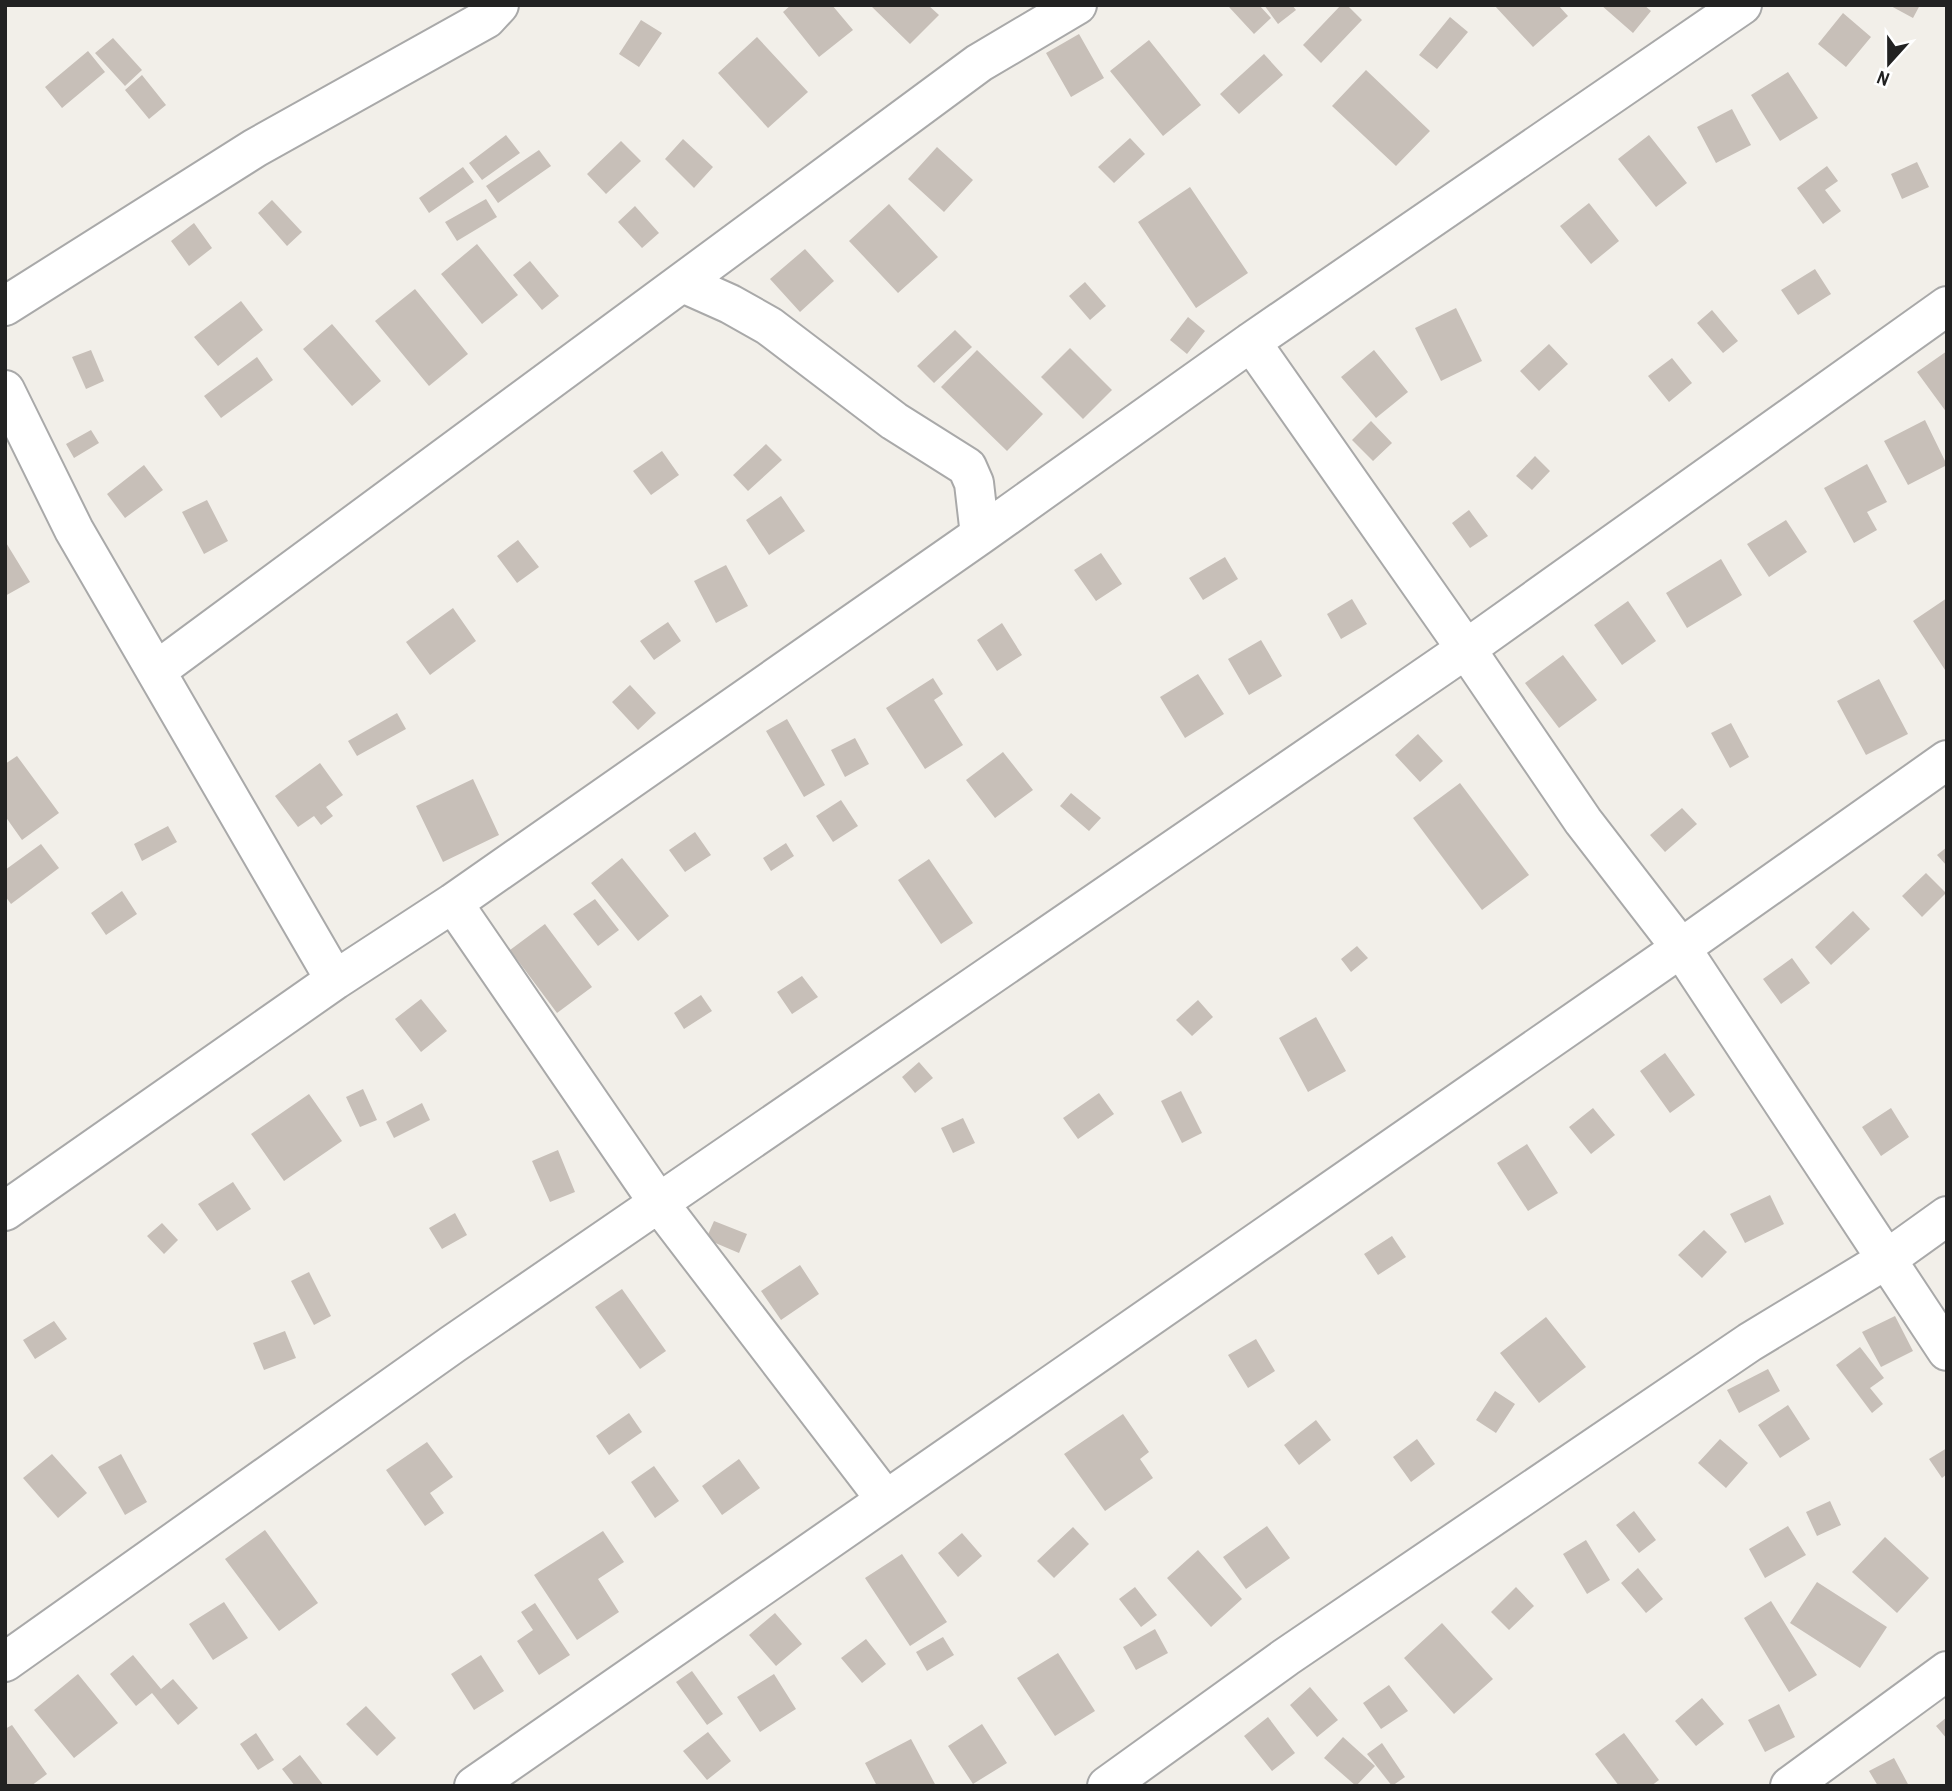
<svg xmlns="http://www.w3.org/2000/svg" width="1952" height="1791" viewBox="0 0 1952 1791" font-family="'Archivo Narrow',sans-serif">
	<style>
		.building { fill: #c7bfb8 }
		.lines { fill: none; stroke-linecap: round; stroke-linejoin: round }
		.minor-casing { stroke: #a9a9a9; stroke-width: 42 }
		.minor { stroke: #fff; stroke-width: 38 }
	</style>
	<rect width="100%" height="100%" fill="#f2efe9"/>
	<!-- building -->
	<path class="building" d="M791 5H832L853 30 819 57 783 12Z
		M870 5H928L939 15 910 44Z
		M1231 5H1259L1271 18 1254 34 1229 7Z
		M1264 5H1292L1296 10 1278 24Z
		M1341 5H1347L1362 20 1321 63 1303 45Z
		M1494 5H1558L1568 16 1533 47Z
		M1601 5H1644L1651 11 1633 33Z
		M1889 5H1920L1913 18Z
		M1843 13 1871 37 1846 67 1818 44Z
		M1450 17 1468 32 1437 69 1419 55Z
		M641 20 662 33 639 67 619 54Z
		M1079 34 1104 78 1071 97 1046 53Z
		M757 37 808 92 768 128 718 73Z
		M113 38 142 70 125 86 95 53Z
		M1149 40 1201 105 1163 136 1110 71Z
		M88 51 105 72 62 108 45 87Z
		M1264 54 1283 75 1239 114 1220 94Z
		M1366 70 1430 131 1396 166 1332 106Z
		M1788 72 1818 118 1780 141 1751 95Z
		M142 75 166 105 149 119 125 90Z
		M1732 109 1751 145 1716 163 1697 127Z
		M506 135 520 153 482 180 469 163Z
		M1649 135 1687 183 1656 207 1618 159Z
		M1130 138 1145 154 1114 183 1098 167Z
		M683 139 713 167 694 188 665 159Z
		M621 141 641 161 606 194 587 174Z
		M937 147 973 180 944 212 908 179Z
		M539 150 551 166 498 203 486 186Z
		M1917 162 1929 187 1902 199 1891 174Z
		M1827 166 1838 181 1825 190 1841 211 1823 224 1797 188Z
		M463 167 474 182 429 213 419 198Z
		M1190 187 1248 273 1196 308 1138 222Z
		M486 199 497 217 457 241 445 222Z
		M272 200 302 232 287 246 258 213Z
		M1589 203 1619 241 1591 264 1560 226Z
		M889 204 938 257 898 293 849 241Z
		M635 206 659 233 642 248 618 222Z
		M194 223 212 248 189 266 171 241Z
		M477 244 518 295 482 324 441 274Z
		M805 249 834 281 800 312 770 279Z
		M530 261 559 296 542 310 513 275Z
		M1815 269 1831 294 1798 315 1781 290Z
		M1085 282 1106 306 1090 320 1069 296Z
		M415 289 468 354 429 386 375 321Z
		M241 301 263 330 218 366 194 337Z
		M1456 308 1482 361 1441 381 1415 328Z
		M1712 310 1738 341 1723 353 1697 323Z
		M1188 317 1205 331 1187 354 1170 340Z
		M332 324 381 381 352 406 303 349Z
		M955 330 972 347 934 383 917 366Z
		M1549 344 1568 364 1539 391 1520 371Z
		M1070 348 1112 390 1083 419 1041 377Z
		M91 350 104 381 86 389 72 357Z
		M977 350 1043 414 1007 451 941 387Z
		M1374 350 1408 392 1376 418 1341 377Z
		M1947 351V413L1917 372Z
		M257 357 273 380 221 418 204 396Z
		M1672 358 1692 383 1669 402 1648 376Z
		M1925 420 1947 465 1908 485 1884 441Z
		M1371 421 1392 443 1373 461 1352 440Z
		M91 430 99 443 74 458 66 444Z
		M766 444 782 460 748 491 733 475Z
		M662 451 679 475 651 495 633 471Z
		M1535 456 1550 471 1532 490 1516 476Z
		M1867 464 1887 502 1867 512 1877 530 1854 543 1824 488Z
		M144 465 163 490 125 518 107 494Z
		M781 496 805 531 769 555 746 520Z
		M207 500 228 541 204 554 182 512Z
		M1469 510 1488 536 1470 548 1452 523Z
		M1786 520 1807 552 1769 577 1747 544Z
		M518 540 539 567 517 583 497 556Z
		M5 541 30 582 5 596Z
		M1101 553 1122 584 1096 601 1074 570Z
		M1225 557 1238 579 1203 600 1189 578Z
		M1721 559 1742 595 1687 628 1666 593Z
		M726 565 748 606 716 623 694 581Z
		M1947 598V673L1913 621Z
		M1352 599 1367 624 1341 639 1327 614Z
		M1628 601 1656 641 1622 665 1594 625Z
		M453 608 476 641 430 675 406 642Z
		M668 622 681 641 654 660 640 641Z
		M1002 623 1022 655 997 671 977 640Z
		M1261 640 1282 676 1249 695 1228 659Z
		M1563 655 1597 700 1559 728 1525 683Z
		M1198 674 1224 714 1185 738 1160 697Z
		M933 678 943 694 934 700 963 745 925 769 886 708Z
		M1879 679 1908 734 1866 755 1837 701Z
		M630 685 656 713 638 730 612 702Z
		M397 713 406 729 357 756 348 741Z
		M787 719 825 785 804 797 766 731Z
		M1731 723 1749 757 1730 768 1711 733Z
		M1418 734 1443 761 1420 782 1395 755Z
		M855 738 869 764 845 777 831 750Z
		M1003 752 1033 790 995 818 966 780Z
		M17 756 59 813 22 840 5 816V764Z
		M320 763 343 795 326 807 333 816 321 825 314 816 298 827 275 796Z
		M473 779 499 835 443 862 416 806Z
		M1460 783 1529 875 1482 910 1413 818Z
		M1071 793 1101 818 1089 831 1060 806Z
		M841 800 858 826 833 842 816 816Z
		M1682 808 1697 824 1665 852 1650 835Z
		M168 826 177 842 142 861 134 844Z
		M695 832 711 855 685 872 669 850Z
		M786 843 794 856 771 871 763 858Z
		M41 844 59 868 11 904 5 896V870Z
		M1947 847V866L1937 855Z
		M622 858 669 916 638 941 591 883Z
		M929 859 973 923 941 944 898 880Z
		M1926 873 1946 893 1922 917 1902 896Z
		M122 891 137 914 106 935 91 913Z
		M595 899 619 930 598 946 573 914Z
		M1853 911 1870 929 1831 965 1815 947Z
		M545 924 592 987 557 1013 510 950Z
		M1357 946 1368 958 1351 972 1341 959Z
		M1792 958 1810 983 1781 1004 1763 979Z
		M802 976 818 997 792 1014 777 992Z
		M701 995 712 1011 684 1029 674 1013Z
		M421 999 447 1031 421 1052 395 1019Z
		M1198 1000 1213 1017 1192 1036 1176 1020Z
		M1316 1017 1346 1071 1308 1092 1279 1038Z
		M1665 1053 1695 1095 1670 1113 1640 1071Z
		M919 1062 933 1078 915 1093 902 1077Z
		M363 1089 377 1120 360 1127 346 1097Z
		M1181 1091 1202 1133 1182 1143 1161 1101Z
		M1099 1093 1114 1114 1078 1139 1063 1118Z
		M309 1094 342 1141 284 1181 251 1134Z
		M422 1103 430 1120 394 1138 386 1122Z
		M1593 1108 1615 1135 1591 1154 1569 1127Z
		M1891 1108 1909 1137 1881 1156 1862 1127Z
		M963 1118 975 1143 953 1153 941 1128Z
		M1527 1144 1558 1193 1528 1211 1497 1163Z
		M558 1150 575 1192 550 1202 532 1161Z
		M233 1182 251 1209 217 1231 198 1204Z
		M1770 1195 1784 1224 1745 1243 1730 1214Z
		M455 1213 467 1235 442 1249 429 1228Z
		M714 1221 747 1234 739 1253 706 1239Z
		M162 1223 178 1240 164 1254 147 1236Z
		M1704 1230 1727 1252 1702 1278 1678 1255Z
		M1392 1236 1406 1257 1378 1275 1364 1254Z
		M800 1265 819 1294 781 1320 761 1291Z
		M309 1272 331 1316 314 1325 291 1281Z
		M622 1289 666 1351 640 1369 595 1307Z
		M1895 1316 1913 1351 1881 1367 1862 1332Z
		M1546 1317 1586 1367 1539 1403 1500 1353Z
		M54 1321 67 1339 35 1359 23 1340Z
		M285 1331 296 1358 264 1370 253 1343Z
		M1256 1339 1275 1371 1248 1388 1228 1355Z
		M1860 1347 1884 1378 1870 1388 1883 1404 1872 1413 1836 1365Z
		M1768 1369 1780 1391 1739 1413 1727 1390Z
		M1495 1391 1515 1404 1496 1433 1476 1420Z
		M1788 1405 1810 1439 1780 1458 1758 1425Z
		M629 1413 642 1432 609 1455 596 1436Z
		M1123 1414 1149 1452 1140 1459 1153 1478 1105 1511 1064 1454Z
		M1316 1420 1331 1440 1299 1465 1284 1445Z
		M1417 1439 1435 1464 1411 1482 1393 1457Z
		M1720 1439 1748 1463 1726 1488 1698 1463Z
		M427 1442 453 1477 430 1493 444 1513 425 1526 386 1470Z
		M1947 1448V1474L1942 1478 1929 1459Z
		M52 1454 87 1493 58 1518 23 1478Z
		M121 1454 147 1502 125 1515 98 1467Z
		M739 1459 760 1488 722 1515 702 1486Z
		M654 1466 679 1501 655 1518 631 1482Z
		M1830 1501 1841 1525 1817 1536 1806 1512Z
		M1634 1511 1656 1540 1639 1553 1616 1525Z
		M1267 1526 1290 1558 1246 1589 1223 1557Z
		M1788 1526 1806 1555 1765 1578 1749 1549Z
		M1073 1527 1089 1544 1054 1578 1037 1561Z
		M265 1530 318 1603 279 1631 225 1559Z
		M603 1531 624 1562 598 1579 619 1612 577 1640 534 1575Z
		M962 1533 982 1556 958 1577 938 1553Z
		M1885 1537 1929 1578 1897 1613 1852 1572Z
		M1586 1540 1610 1580 1587 1594 1563 1554Z
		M1198 1550 1242 1599 1211 1627 1167 1578Z
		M902 1554 947 1622 910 1646 865 1578Z
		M1638 1568 1663 1599 1646 1613 1621 1583Z
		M1817 1582 1887 1627 1860 1668 1790 1623Z
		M1135 1587 1157 1615 1141 1627 1119 1599Z
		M1516 1587 1534 1606 1509 1630 1491 1612Z
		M1771 1601 1817 1675 1789 1692 1744 1618Z
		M224 1602 248 1638 213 1660 189 1624Z
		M535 1603 570 1655 539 1675 517 1641 533 1630 521 1612Z
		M775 1613 802 1644 776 1666 749 1635Z
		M1442 1623 1493 1679 1454 1714 1404 1658Z
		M1155 1629 1168 1653 1136 1670 1123 1647Z
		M943 1637 954 1655 927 1671 916 1652Z
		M866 1639 886 1664 862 1683 841 1658Z
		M1058 1653 1095 1711 1055 1736 1017 1678Z
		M133 1655 161 1689 173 1679 198 1708 178 1725 152 1693 136 1706 110 1674Z
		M481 1655 504 1691 474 1710 451 1674Z
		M692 1671 723 1714 707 1725 676 1682Z
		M78 1674 118 1723 74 1758 34 1710Z
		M774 1674 796 1709 760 1732 737 1697Z
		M1389 1685 1408 1711 1381 1729 1363 1703Z
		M1310 1687 1338 1720 1317 1737 1290 1705Z
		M1702 1698 1724 1724 1696 1746 1675 1721Z
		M1779 1704 1795 1737 1765 1752 1748 1720Z
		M366 1706 396 1738 377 1756 346 1724Z
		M1268 1717 1295 1753 1272 1771 1244 1736Z
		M1947 1717V1739L1936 1726Z
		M982 1724 1007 1763 973 1784 948 1746Z
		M12 1725 47 1774 31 1786H7L5 1784V1729Z
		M708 1732 731 1761 707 1780 683 1751Z
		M256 1733 274 1760 258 1770 240 1744Z
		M1624 1733 1659 1780 1651 1786H1619L1595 1754Z
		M1343 1737 1375 1766 1356 1786 1324 1758Z
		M911 1739 936 1786H877L865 1763Z
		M1382 1743 1405 1777 1392 1786 1367 1754Z
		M300 1755 324 1786H295L282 1769Z
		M1894 1758 1909 1786H1878L1869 1771Z"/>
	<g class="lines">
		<defs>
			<path id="minor" d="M683 283 730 304 769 326 894 421 967 467 974 483 980 535
				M5 306 255 148 486 19 499 5
				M1251 342 1466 649 1583 821 1681 948 1947 1351
				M5 390 74 530 335 980
				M156 671 979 63 1077 5
				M453 903 658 1202 886 1500
				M5 1211 335 980 453 903 980 535 1251 342 1742 5
				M5 1662 453 1344 1466 649 1947 306
				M474 1786 1681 948 1947 760
				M1107 1786 1286 1657 1750 1342 1887 1259 1947 1216
				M1790 1786 1947 1671"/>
		</defs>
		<!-- minor casing -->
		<use href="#minor" class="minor-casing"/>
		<!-- minor -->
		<use href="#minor" class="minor"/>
	</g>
	<!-- border -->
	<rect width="1952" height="1791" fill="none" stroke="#222222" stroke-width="14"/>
	<!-- north arrow -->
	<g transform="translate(1889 63) rotate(201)" stroke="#ffffff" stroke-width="5" paint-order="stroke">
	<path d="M0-5L12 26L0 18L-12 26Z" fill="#222222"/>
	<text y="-10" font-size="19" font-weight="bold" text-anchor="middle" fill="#222222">N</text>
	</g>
</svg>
